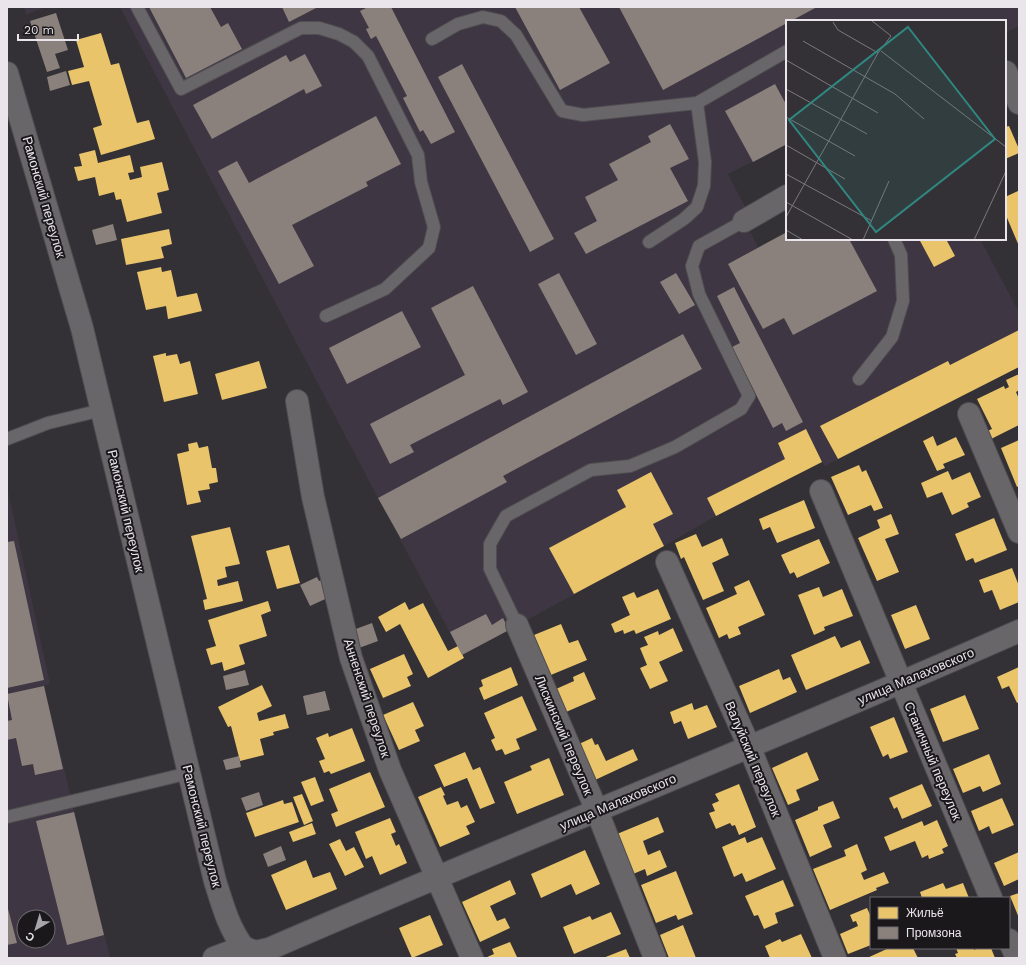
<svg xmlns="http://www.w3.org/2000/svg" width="1026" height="965" viewBox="0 0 1026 965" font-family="'Work Sans',sans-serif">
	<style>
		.built { fill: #3e3642; fill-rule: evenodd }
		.homes { fill: #e9c46a }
		.industry { fill: #8a817c }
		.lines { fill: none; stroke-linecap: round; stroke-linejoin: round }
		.lane-casing { stroke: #514e52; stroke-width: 14 }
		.street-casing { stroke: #514e52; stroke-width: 24 }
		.lane { stroke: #686669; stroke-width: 12 }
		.street { stroke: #686669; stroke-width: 22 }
		.labels { text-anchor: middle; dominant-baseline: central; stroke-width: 4; stroke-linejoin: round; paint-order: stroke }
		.street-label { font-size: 13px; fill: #e9e5ea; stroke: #1b181c }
		.inset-road { fill: none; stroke: #7c797d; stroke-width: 1 }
		.view { fill: #308781; fill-opacity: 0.15; stroke: #308781; stroke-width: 2 }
		.inset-edge { fill: none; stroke: #e9e5ea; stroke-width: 2 }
	</style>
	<rect width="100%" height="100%" fill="#333135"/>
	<!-- built -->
	<path class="built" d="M24 7H45L26 15Z
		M120 7H1019V26L1005 33V21H787V144L728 174 745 207 739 210 758 247 787 232V239H980L1019 312V367L825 466 822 462 716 516 664 546 462 655 378 498Z
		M7 487 50 684 44 686 110 958H7ZM24 917H48V941H24Z"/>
	<!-- homes -->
	<path class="homes" d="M101 33 111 65 119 63 137 123 149 120 155 139 101 155 93 128 102 125 89 81 72 85 68 71 84 67 76 40Z
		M1009 126 1019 149V153L1005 159V127Z
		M95 150 98 163 130 155 134 172 128 173 130 180 142 177 140 167 162 162 169 190 157 193 162 213 127 222 121 199 116 200 114 192 99 196 95 177 78 181 74 167 82 166 79 154Z
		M1018 191 1019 195V246L1005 213V197Z
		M169 229 172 244 161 247 164 258 126 265 121 239Z
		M919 239H946L955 256 934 267Z
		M161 267 162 272 171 270 177 297 197 293 202 311 168 319 166 306 146 310 137 272Z
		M1019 330V367L838 459 820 426 948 361 950 365Z
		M166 353V356L177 354 180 364 190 361 198 394 164 402 153 356Z
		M259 361 267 388 222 400 215 374Z
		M1019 374V390L1016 392 1019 399V425L989 440 985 432 992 429 977 399 1004 386 1005 389 1009 387 1006 380Z
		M806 429 822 462 716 516 707 498 785 459 778 443Z
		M933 436 937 446 956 437 965 455 943 464 945 468 937 471 923 441Z
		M1019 440V486L1017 487 1001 448Z
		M197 442 199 448 208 446 212 468H216L218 482 209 484 210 489 198 491 201 502 187 505 177 454 189 451 188 444Z
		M859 465 862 472 866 470 883 508 874 511 871 505 848 515 831 477Z
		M948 471 952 480 970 472 981 497 967 503 969 507 952 515 942 492 927 498 921 483Z
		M651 472 673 514 653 524 664 546 574 594 549 548 626 507 617 490Z
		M804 500 815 528 777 543 770 527 763 530 759 519Z
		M891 514 899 534 885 539 899 572 877 581 858 538 880 528 877 520Z
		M994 518 1007 550 975 563 973 558 966 561 955 534Z
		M230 527 240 564 225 567 227 577 217 580 218 586 238 581 243 601 205 610 203 600 207 599 191 536Z
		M696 534 702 547 722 538 729 555 712 563 724 591 703 600 684 557 681 559 675 543Z
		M819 539 830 563 797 578 794 572 790 574 781 555Z
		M289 545 300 583 277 589 266 551Z
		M1012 568 1019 586V602L1000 610 992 590 984 593 979 580Z
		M749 580 765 615 738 627 741 634 729 639 727 634 719 638 706 608 737 594 734 587Z
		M819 587 823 597 842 589 853 616 824 627 825 630 814 635 798 595Z
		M658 589 671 619 636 634 634 630 624 634 623 630 615 633 611 624 630 615 622 597 634 592 637 598Z
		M268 601 271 611 261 615 267 636 239 645 245 664 224 671 222 662 211 665 206 649 216 646 208 620Z
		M405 602 409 610 423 603 448 651 458 646 464 658 428 678 400 624 386 632 378 617Z
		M916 605 930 639 905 649 891 615Z
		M561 624 569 643 578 640 587 660 546 677 541 666 546 664 534 635Z
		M673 628 683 651 659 662 668 681 650 689 640 668 647 665 640 648 648 645 644 637 658 631 659 635Z
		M835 636 841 648 860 640 870 663 806 690 791 655Z
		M404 654 413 674 407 677 411 686 383 698 370 669Z
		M511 667 518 685 484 700 479 688 483 686 481 680Z
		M1019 667V702L1017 703 1009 686 1002 689 997 677Z
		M779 669 783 680 790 677 797 692 750 713 739 686Z
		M584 672 596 699 566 712 556 689 574 681 573 677Z
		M262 685 272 706 257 713 259 721 285 714 289 728 273 732 274 735 260 739 264 755 240 761 231 726 228 727 218 707Z
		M965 695 979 729 943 742 930 709Z
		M522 696 537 730 516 739 520 749 505 755 502 749 496 751 491 740 495 738 484 713Z
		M413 702 424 726 415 730 420 741 399 750 383 715Z
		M692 703 694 710 707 705 717 727 688 739 681 721 674 724 670 712Z
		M894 717 908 752 890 759 888 754 883 757 870 727Z
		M352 728 365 761 331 774 329 771 324 773 319 761 325 759 316 738 328 733 329 737Z
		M592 738 595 745 598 744 606 761 633 749 638 760 595 780 579 744Z
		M465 752 473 770 480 767 495 803 480 809 467 778 444 787 434 765Z
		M807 752 819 780 796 790 800 800 788 805 772 768Z
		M989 754 1001 784 983 792 980 786 963 793 953 769Z
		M549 758 564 795 517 814 504 782 532 770 530 766Z
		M370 772 385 807 336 827 331 814 338 811 329 789Z
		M315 777 324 801 311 806 301 782Z
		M739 784 756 827 739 835 735 825 732 826 730 823 716 829 709 813 715 811 712 804 719 801 715 794Z
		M922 784 932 806 902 819 897 807 894 809 889 798Z
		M441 787 445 795 443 796 447 805 458 801 461 808 467 805 475 822 466 826 470 834 440 847 418 797Z
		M302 794 313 821 304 825 293 797Z
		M1002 798 1014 825 992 834 989 826 979 831 971 811Z
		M283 800 284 804 292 802 299 822 255 837 246 813Z
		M833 801 840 818 823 825 832 847 810 857 795 820 818 810V807Z
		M658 817 664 832 643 841 648 855 660 850 667 867 647 876 645 869 633 874 617 834Z
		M390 818 396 832 391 834 396 846 399 844 407 863 380 875 372 856 366 859 355 832Z
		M937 820 948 846 942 849 944 853 929 859 928 855 922 858 915 841 890 851 884 837 922 821 924 826Z
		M312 823 316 834 293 842 289 832Z
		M745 837 747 843 762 837 776 869 746 882 742 873 734 877 722 847Z
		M340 839 346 851 354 847 364 867 345 876 329 844Z
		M857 844 867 870 861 873 864 880 884 872 889 883 876 888 877 890 830 910 813 869 846 856 844 850Z
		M585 850 600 884 576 895 571 884 541 898 531 874Z
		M1019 852V879L1004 886 994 863Z
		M306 860 313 878 330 872 337 889 286 910 271 875Z
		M676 871 693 914 678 920 676 915 656 923 641 885Z
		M510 880 516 894 490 906 497 921 505 918 510 928 480 942 462 902Z
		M783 880 794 906 775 913 778 923 764 929 758 915 754 916 745 896Z
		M943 883 946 889 963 883 969 898H922L920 892Z
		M1019 893V918L1010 896Z
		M867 908 871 917V945L848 954 840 934 858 926 856 921 853 922 850 915Z
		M611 912 621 934 574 954 563 927 590 916 592 920Z
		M430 915 443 945 412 958 399 928Z
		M683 925 696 958H669L660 935Z
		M801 934 812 958H770L765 946 780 939 782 942Z
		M510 942 517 957 485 958 494 954 492 949Z
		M889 948H913L918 958H867Z
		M956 948H974V950L978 948H991L995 958H957L955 954 958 953Z
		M626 949 630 958H603Z"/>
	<!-- industry -->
	<path class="industry" d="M149 7H210L221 27 228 23 242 49 186 78Z
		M282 7H318L289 22Z
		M368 7H391L455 132 431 144 423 130 420 132 403 98 407 96 376 36 371 39 366 29 369 28 360 11Z
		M515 7H579L610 63 560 90Z
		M619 7H817L791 21H787V23L663 90Z
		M56 13 68 50 55 54 60 68 47 72 30 21Z
		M305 54 322 86 306 94 304 89 212 139 193 105 286 55 290 62Z
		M462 64 554 239 530 252 438 77Z
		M66 71 70 85 50 91 47 77Z
		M775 84 787 106V144L753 162 725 111Z
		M376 116 401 164 366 182 368 186 292 225 314 266 279 284 218 171 237 161 249 183Z
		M670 124 689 159 670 168 688 201 586 254 574 233 597 221 585 197 618 180 609 164 651 142 648 136Z
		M113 224 117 240 96 245 92 230Z
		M787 232V239H849L877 291 793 335 784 318 763 329 728 264Z
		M559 273 597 344 576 355 538 284Z
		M676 273 695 305 679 314 660 282Z
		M473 286 528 392 503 405 500 399 410 445 414 452 390 464 370 424 465 375 431 308Z
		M734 287 803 422 786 431 782 423 773 428 732 347 740 343 717 296Z
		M402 311 421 347 347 384 329 348Z
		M683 334 702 369 503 476 507 482 401 539 378 498Z
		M14 541 44 680 7 688V542Z
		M317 577 319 581 326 578 334 595 310 606 300 585Z
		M486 614 492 625 503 618 509 630 462 655 450 632Z
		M372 623 378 641 359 648 353 630Z
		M245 670 249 685 226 690 223 676Z
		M44 686 63 769 35 775 33 764 22 766 16 738 7 740V721L12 720 7 694Z
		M325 691 330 710 307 715 303 696Z
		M239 756 241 767 226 770 223 760Z
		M259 792 263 805 246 811 241 798Z
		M74 812 104 935 67 945 36 821Z
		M281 846 286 860 268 867 263 854Z
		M7 905 17 943 7 945Z"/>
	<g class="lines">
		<defs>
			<path id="lane" d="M137 7 181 89 301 28H319L339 34 354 42 368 56 418 155 421 182 434 227 429 248 385 289 326 316
				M432 39 458 24 483 17 501 21 516 35 562 111 583 115 697 103 787 51
				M649 242 684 219 697 207 704 186 705 162 697 103
				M859 379 892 337 903 301 901 255 894 239
				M7 439 48 423 102 410
				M517 625 490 569V544L506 516 591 470 630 466 675 447 741 409 749 396 699 294 692 266 699 246 744 221
				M7 817 189 773"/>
			<path id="street" d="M1006 72 1019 103
				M7 73 82 328 215 881C223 906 228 926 243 947
				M744 221 787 196
				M297 401 313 497 351 658 390 770 472 958
				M969 414 1019 532
				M821 491 991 898
				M667 562 749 746 835 958
				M517 625 597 811 655 958
				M1009 940 1017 958
				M214 958 243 947 255 952 269 949C518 841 771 741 1019 631"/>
		</defs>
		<!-- lane casing -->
		<use href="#lane" class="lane-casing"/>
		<!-- street casing -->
		<use href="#street" class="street-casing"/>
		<!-- lane -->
		<use href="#lane" class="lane"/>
		<!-- street -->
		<use href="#street" class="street"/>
	</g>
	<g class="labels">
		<!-- street labels -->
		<g class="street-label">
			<text transform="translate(44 197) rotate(74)">Рамонский переулок</text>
			<text transform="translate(126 511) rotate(77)">Рамонский переулок</text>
			<text transform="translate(916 676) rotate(-23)">улица Малаховского</text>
			<text transform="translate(367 698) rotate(72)">Анненский переулок</text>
			<text transform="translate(564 735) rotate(67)">Лискинский переулок</text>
			<text transform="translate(753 759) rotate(67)">Валуйский переулок</text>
			<text transform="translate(933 761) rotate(67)">Станичный переулок</text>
			<text transform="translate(618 802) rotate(-23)">улица Малаховского</text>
			<text transform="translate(202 826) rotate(76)">Рамонский переулок</text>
		</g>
	</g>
	<!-- overview -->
	<g transform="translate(786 20)">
		<rect width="220" height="220" fill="#333135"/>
		<path class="inset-road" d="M47 2 52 10 92 33M17 21 109 74 138 99M95 31 220 127M0 40 92 93M0 69 81 114M0 97 69 136M0 125 59 159M0 154 86 201M0 182 67 220M0 197 92 33 105 16 85 0M0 210 17 220M77 220 103 161M188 220 220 151"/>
		<path class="view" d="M122 7 209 119 90 212 3 100Z"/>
		<rect width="220" height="220" class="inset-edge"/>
	</g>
	<!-- border -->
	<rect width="1026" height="965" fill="none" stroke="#e9e5ea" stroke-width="16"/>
	<!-- legend -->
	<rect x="870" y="897" width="140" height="52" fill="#1b181c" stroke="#6d6a6e"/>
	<rect x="878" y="907" width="20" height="12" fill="#e9c46a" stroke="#6d6a6e"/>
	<text x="906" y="917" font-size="12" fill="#e9e5ea">Жильё</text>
	<rect x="878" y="927" width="20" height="12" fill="#8a817c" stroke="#6d6a6e"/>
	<text x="906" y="937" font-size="12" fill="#e9e5ea">Промзона</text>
	<!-- north arrow -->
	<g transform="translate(36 929) rotate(218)"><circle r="19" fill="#1b181c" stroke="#6d6a6e"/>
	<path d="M0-3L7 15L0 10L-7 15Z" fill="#a9a6ab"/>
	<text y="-6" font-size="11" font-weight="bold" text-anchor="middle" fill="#e9e5ea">С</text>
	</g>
	<!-- scale -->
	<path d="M18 34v6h60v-6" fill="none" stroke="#e9e5ea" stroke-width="2"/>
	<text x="24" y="34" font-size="12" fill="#e9e5ea" stroke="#1b181c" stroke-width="3" paint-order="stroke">20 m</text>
</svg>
